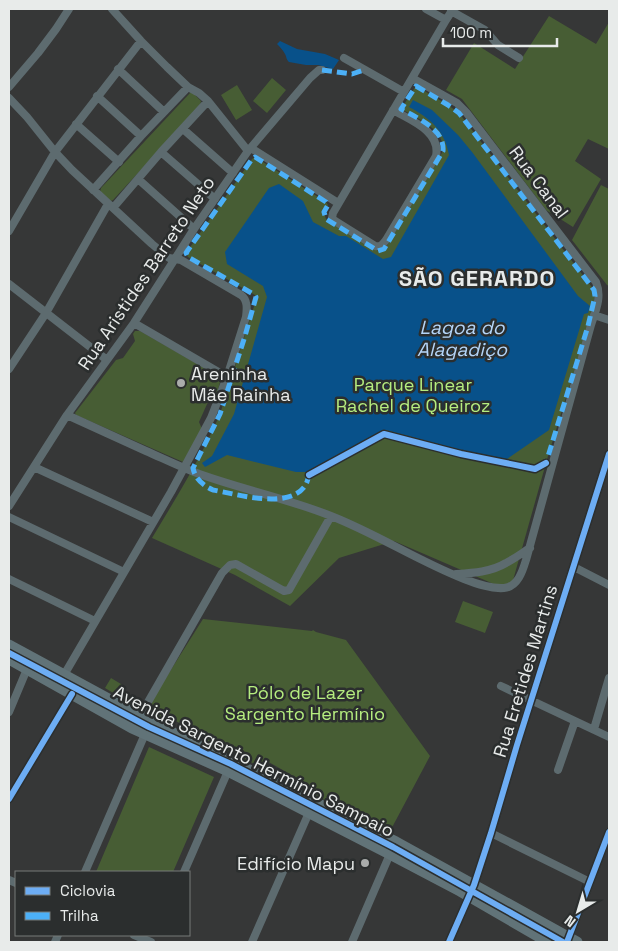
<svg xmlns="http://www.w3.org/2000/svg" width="618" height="951" viewBox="0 0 618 951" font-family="'Space Grotesk',sans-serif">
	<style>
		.green { fill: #475d34 }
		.water { fill: #08518a }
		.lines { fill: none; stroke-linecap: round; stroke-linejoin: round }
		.street { stroke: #5d6b6f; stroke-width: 8 }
		.primary { stroke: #617378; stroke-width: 11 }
		.quiet { stroke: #4cb0f7; stroke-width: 5; stroke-dasharray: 10 5; stroke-linecap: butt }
		.cycleway-casing { stroke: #2b2e2e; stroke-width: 9 }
		.cycleway { stroke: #6dadf4; stroke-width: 6 }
		.poi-dot { fill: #aaacab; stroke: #2b2e2e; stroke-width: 2 }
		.labels { text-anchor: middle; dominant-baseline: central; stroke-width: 5; stroke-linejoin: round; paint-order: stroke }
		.street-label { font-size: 18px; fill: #e8ebea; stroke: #2b2e2e }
		.poi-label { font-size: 18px; fill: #e8ebea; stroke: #2b2e2e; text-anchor: start }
		.park-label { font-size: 18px; fill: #b5ed7f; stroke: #2b2e2e }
		.water-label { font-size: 19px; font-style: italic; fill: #b4d5f8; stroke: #2b2e2e }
		.district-label { font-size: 22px; font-weight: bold; letter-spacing: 1px; fill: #e8ebea; stroke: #2b2e2e }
	</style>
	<rect width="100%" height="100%" fill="#363737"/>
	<!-- green -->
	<path class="green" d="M549 16 596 44 609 22V149L588 139 575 161 601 179 573 227 546 210 462 99 446 90 474 43 515 69Z
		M272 78 286 90 267 113 253 101Z
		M237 85 252 110 236 120 221 95Z
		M416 86 448 105 459 113 588 282 594 290 595 296 588 326 548 456 510 591 394 541 339 558 290 606 235 575 152 538C176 498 201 458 220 414L256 300 255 295 188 257 186 253 252 159 255 157 326 202 328 205 324 213 326 219 378 251 385 249 443 151C445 129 417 118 401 109Z
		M190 93H193L201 101 200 106 113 200 111 201 100 192 101 188Z
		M601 185 609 189V286L607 285 572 240Z
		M135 331H140L220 377 221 379 217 393H212L199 422 202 429 183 462 76 415 75 413 116 360 123 358 135 341 133 334Z
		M463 601 493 612 485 633 455 622Z
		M203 619 312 631 313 630 316 632 346 640 430 756 388 835 299 786 297 778 265 760 259 766 202 740 203 734 167 717 162 721C154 717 148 715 148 706Z
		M111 678 126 687 120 697 105 688Z
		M149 747 214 777 173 872H96Z"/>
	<!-- water -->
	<path class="water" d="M280 41 297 49 325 54 339 60 333 69 318 65H306L289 62C286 59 287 58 285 54 283 50 280 47 277 44Z
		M413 100 432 110 458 135 472 152 578 296 590 306 588 313 584 314 549 430 507 459 468 452 386 430 306 472H296L227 455 205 467 202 463 212 456 234 414 267 297 263 286 227 264 225 252 269 188 279 184 303 201 313 222 339 236H346L383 259 391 257 449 155C445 131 430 118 409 107Z"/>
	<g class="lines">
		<!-- street -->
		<path class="street" d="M112 9 141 41 167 67 188 87 199 93 208 101 248 151
			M426 9 446 20
			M451 11 485 30 498 45 519 58
			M344 58 404 92
			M118 69 164 112
			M9 87 38 53 56 29 69 9
			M97 96 141 136
			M9 98 27 117 55 152 72 170 152 244 169 258 181 260 241 295C248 300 247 309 246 317L227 377 211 418 171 492 64 675
			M393 110C410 120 441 131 436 156L386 240C383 244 381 247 375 246L335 221 332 218 333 213 446 20 453 9
			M76 124 119 162
			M183 129 233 173
			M251 148 338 203
			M161 152 215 199
			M138 179 194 229
			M93 190 141 136 188 87
			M113 208 161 152 208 101
			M9 231 55 152 141 41
			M9 284 107 360
			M594 315 609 320
			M134 323 227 377
			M9 369 46 313 108 204
			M67 415C93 427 120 439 146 451 162 458 178 466 194 472 239 489 287 498 331 516 377 534 418 561 464 579 477 584 491 589 504 588 518 587 523 570 526 560L591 325C596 310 602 297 596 282L466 112 457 103 412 78
			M34 467 153 522
			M9 506 67 415 134 323 194 229 248 151 310 78 319 70H322
			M9 517 124 572
			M574 567 609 585
			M456 574C473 573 491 572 506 563 514 559 522 553 530 548
			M9 579 95 621
			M501 686 609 737
			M9 712 27 669
			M140 716 222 573 230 565 236 564 284 591 289 590 331 516
			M594 729 609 678
			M558 770 575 721
			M9 799 72 694
			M491 833 590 882
			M85 872 145 734
			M184 872 228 771
			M9 880 16 883
			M134 935 151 942
			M568 940 609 832
			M55 942 58 935
			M252 942 311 808
			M352 942 390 854
			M449 942 474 885 491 833 517 745 609 454"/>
		<!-- primary -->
		<path class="primary" d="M9 645 151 722 396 842 577 942
			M9 659 132 728 228 771 390 854 460 891 548 942"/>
		<!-- quiet -->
		<path class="quiet" d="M322 70 352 74 364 70
			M416 86 448 105 459 113 594 290 595 296 588 326 546 463 535 469 461 454 384 434 309 475C308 479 307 483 305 486 288 510 237 494 213 490 204 486 195 479 193 468L220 414 245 336 256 297 255 295 188 257 186 253 188 250 252 159 255 157 326 202 328 205 324 212 326 219 378 251 384 249 443 151C445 129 417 118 401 109Z"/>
		<defs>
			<path id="cycleway" d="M309 475 384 434 461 454 535 469 546 463
				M9 653 149 727 231 764 393 847 563 942
				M9 799 72 694
				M449 942 474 885 491 833 517 745 609 454
				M567 942 609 832"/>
		</defs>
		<!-- cycleway casing -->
		<use href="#cycleway" class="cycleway-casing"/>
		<!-- cycleway -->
		<use href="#cycleway" class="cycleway"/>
	</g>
	<!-- markers -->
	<g class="poi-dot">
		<circle cx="181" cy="383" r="5"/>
		<circle cx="365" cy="863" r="5"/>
	</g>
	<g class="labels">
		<!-- street labels -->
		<g class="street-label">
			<text transform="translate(539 182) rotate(53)">Rua Canal</text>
			<text transform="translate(146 273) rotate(-56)">Rua Aristides Barreto Neto</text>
			<text transform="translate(525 671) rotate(-73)">Rua Eretides Martins</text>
			<text transform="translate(254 761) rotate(27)">Avenida Sargento Hermínio Sampaio</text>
		</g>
		<!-- poi labels -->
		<g class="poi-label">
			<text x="191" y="373">Areninha<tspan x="191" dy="21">Mãe Rainha</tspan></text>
			<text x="355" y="863" text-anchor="end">Edifício Mapu</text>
		</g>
		<!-- park labels -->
		<g class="park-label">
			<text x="413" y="384">Parque Linear<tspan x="413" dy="21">Rachel de Queiroz</tspan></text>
			<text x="305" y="692">Pólo de Lazer<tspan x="305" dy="21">Sargento Hermínio</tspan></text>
		</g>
		<!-- water labels -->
		<g class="water-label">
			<text x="462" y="327">Lagoa do<tspan x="462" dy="22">Alagadiço</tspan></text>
		</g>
		<!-- district labels -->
		<g class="district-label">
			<text x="477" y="278">SÃO GERARDO</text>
		</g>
	</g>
	<!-- border -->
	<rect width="618" height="951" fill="none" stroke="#e8ebea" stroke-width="20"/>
	<!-- legend -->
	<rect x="15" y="871" width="175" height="65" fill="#2b2e2e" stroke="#777a79"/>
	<rect x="25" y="887" width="25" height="8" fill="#6dadf4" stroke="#777a79"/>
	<text x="60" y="896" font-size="15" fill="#e8ebea">Ciclovia</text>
	<rect x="25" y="912" width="25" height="8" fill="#4cb0f7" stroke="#777a79"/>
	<text x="60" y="921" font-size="15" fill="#e8ebea">Trilha</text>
	<!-- north arrow -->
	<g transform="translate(578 911) rotate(218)" stroke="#2b2e2e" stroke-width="4" paint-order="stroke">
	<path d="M0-4L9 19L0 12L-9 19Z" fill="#e8ebea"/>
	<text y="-8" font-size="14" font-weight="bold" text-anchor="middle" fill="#e8ebea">N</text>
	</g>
	<!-- scale -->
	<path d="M443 38v8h114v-8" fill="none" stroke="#e8ebea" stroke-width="2.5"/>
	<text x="450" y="38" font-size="15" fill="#e8ebea" stroke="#2b2e2e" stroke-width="4" paint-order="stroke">100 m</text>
</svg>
